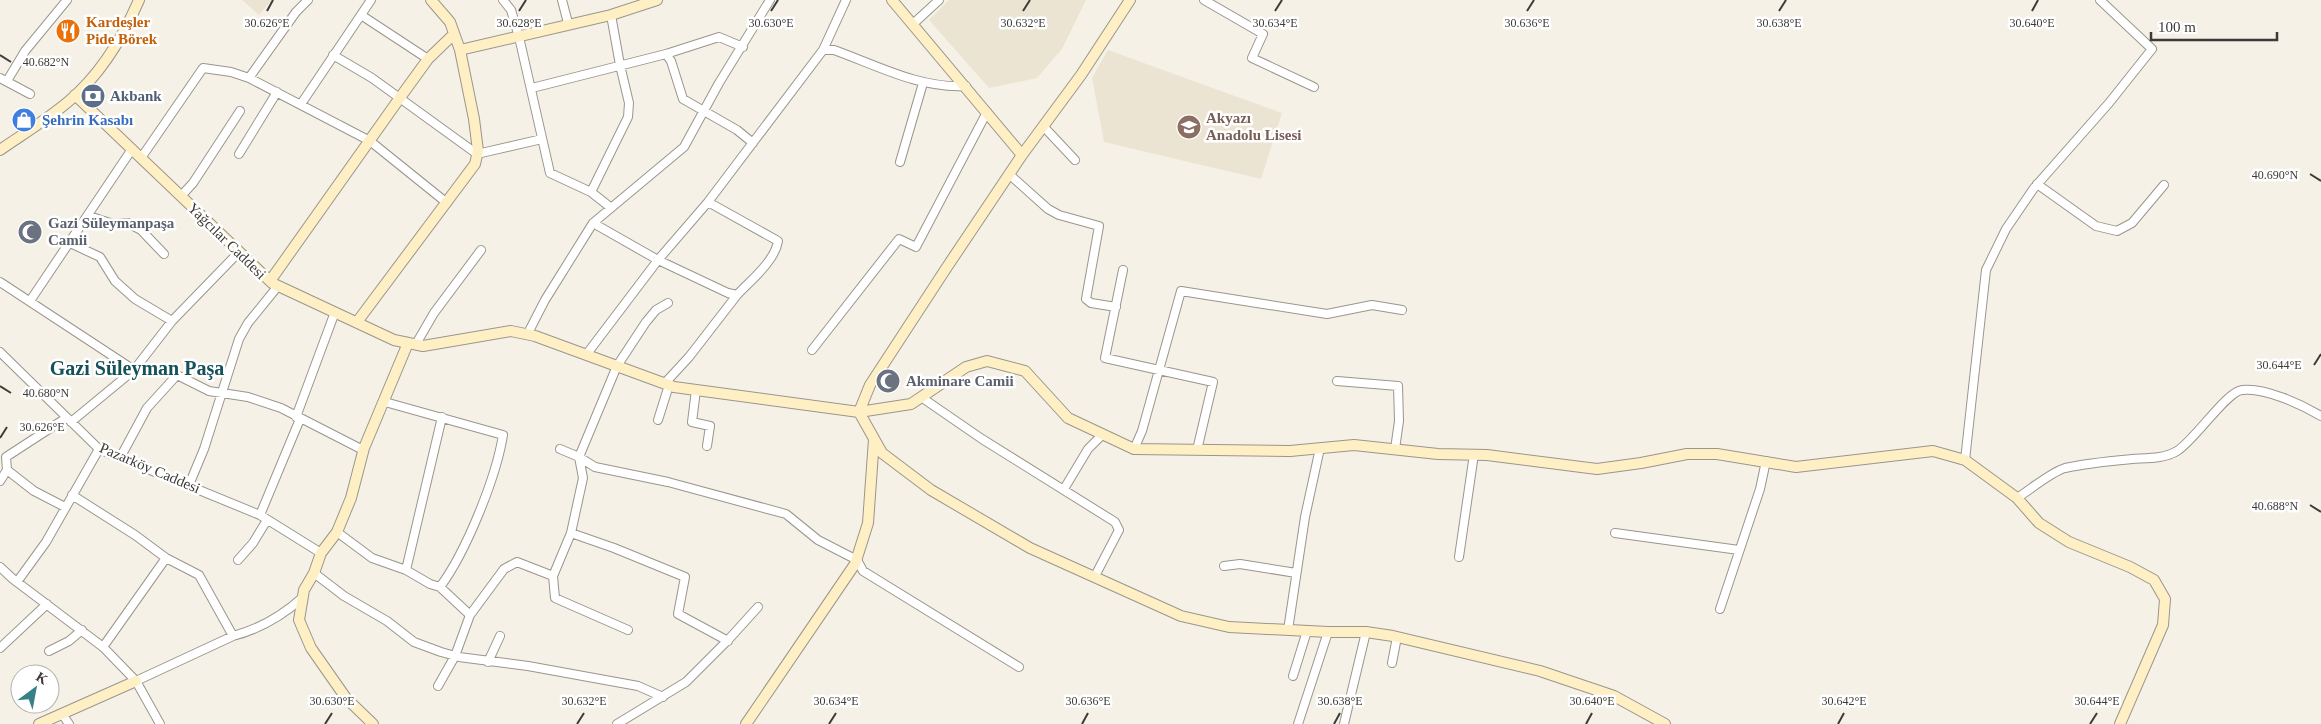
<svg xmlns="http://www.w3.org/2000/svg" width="2321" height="724" viewBox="0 0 2321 724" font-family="Georgia,serif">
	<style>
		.built { fill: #ebe4d3 }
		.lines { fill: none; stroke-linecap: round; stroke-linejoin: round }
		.street-casing { stroke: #9a968d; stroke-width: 10 }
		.secondary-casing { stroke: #9a968d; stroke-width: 12 }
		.street { stroke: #fff; stroke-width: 8 }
		.secondary { stroke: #feefc5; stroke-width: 10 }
		.ticks { fill: none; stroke: #3c3b37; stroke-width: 2 }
		.labels { text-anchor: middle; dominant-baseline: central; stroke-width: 5; stroke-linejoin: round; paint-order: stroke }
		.food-label { font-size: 15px; font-weight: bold; fill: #c56008; stroke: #fff; text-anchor: start }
		.service-label { font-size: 15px; font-weight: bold; fill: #4e5e75; stroke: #fff; text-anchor: start }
		.education-label { font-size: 15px; font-weight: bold; fill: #785e54; stroke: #fff; text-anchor: start }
		.shop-label { font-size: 15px; font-weight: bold; fill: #366cbe; stroke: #fff; text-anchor: start }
		.worship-label { font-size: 15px; font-weight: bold; fill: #5b616d; stroke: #fff; text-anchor: start }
		.street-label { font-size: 15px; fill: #3c3b37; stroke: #fff }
		.district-label { font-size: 20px; font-weight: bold; fill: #155158; stroke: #fff }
		.ticks-label { font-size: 12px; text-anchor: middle; fill: #3c3b37; stroke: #fff; stroke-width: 5; stroke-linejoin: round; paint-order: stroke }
	</style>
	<rect width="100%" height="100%" fill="#f5f1e6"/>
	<!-- built -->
	<path class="built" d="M242 0H272L259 15Z
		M949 0H1086L1062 49 1037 78 989 88 929 20Z
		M1108 50 1282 113 1261 179 1104 142 1092 78Z"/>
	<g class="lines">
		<defs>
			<path id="street" d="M503 0 511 10 519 37 550 173 591 192 610 207
				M562 0 568 23
				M1204 0 1263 34 1252 58 1314 87
				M361 15 428 59
				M913 24 939 0
				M823 50H834C876 65 920 89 966 86
				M666 54 671 61 683 99 737 130 753 143
				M333 55 372 78 477 154 542 139
				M0 78 30 94
				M249 78 296 12 308 0
				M7 81 25 51 67 0
				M532 88 666 54 719 37 743 47
				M301 104 371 0
				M1044 127 1075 160
				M239 154 277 92
				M141 158 203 68 231 72 249 78 370 141 447 203
				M900 162 923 83
				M1010 175 1048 209 1059 215 1099 226 1086 299 1091 303 1116 307
				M2037 184 2096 226 2117 231 2132 223 2164 185
				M591 192 628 117 629 103 620 65 611 15
				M181 196 193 183 240 111
				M89 216 113 224 128 223 141 230 164 254
				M593 223 658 260 728 293 737 295C751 280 775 261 778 241L708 202
				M70 243 100 257 115 281 135 299 172 321
				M1123 270 1105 358 1213 382 1197 450
				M0 282 134 370
				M30 301 132 149
				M527 335 545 300 593 223 684 147 719 83 770 0
				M416 344 434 313 481 250
				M812 350 899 239 916 247 987 112
				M0 352 99 449 260 515 321 553
				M586 355 658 260 708 202 823 50 846 0
				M1337 381 1398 386 1399 421 1395 449
				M665 383 689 357 737 295
				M696 390 692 422 710 426 707 446
				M921 397 982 439 1115 522 1119 530 1095 576
				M385 402 503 435C496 478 466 552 440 587
				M296 417 335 312
				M658 420 669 385
				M71 422 134 370 172 321 239 252
				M560 449 579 457 595 467 668 482 786 514 818 540 857 560 863 571 1019 667
				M1134 449 1142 431 1181 291 1327 314 1372 305 1402 310
				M120 458 147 408 177 375 209 391 248 397 281 408 363 450
				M1965 460 1986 270 2006 229 2034 188 2109 103 2152 49 2100 0
				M7 470 34 491 65 507
				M0 481 7 470 6 457 66 418
				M189 485 204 449 239 339 248 323 278 286
				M1064 489 1088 449 1103 434
				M72 495 135 535 166 558 199 575 233 636
				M2017 498C2030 490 2051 472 2065 468 2087 463 2110 461 2132 459 2147 458 2164 459 2177 451 2194 441 2227 391 2242 390 2265 387 2302 405 2321 416
				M260 515 300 419
				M337 532 372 558 406 570 430 584 440 587 470 615
				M571 533 614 548 685 577 678 614 728 641
				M1615 533 1739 550
				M1459 557 1474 454
				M238 560 253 543 267 520
				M1224 566 1240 564 1296 573
				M0 567 13 579 103 647 136 681 160 724
				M406 570 442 417
				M314 573 344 596 387 621 414 642 441 652 459 657 528 666 638 686 663 697
				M17 582 46 542 99 449
				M1720 609 1760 489 1766 461
				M628 630 555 598 553 576 571 533 583 478 579 457 617 366 646 322 656 310 668 303
				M1288 630 1305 517 1320 448
				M103 647 166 558
				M0 648 47 604
				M49 651 69 641 82 630
				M488 662 500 636
				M1392 663 1397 637
				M1293 676 1307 631
				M136 681 233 636C259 629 282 616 302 598
				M438 686 455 656 470 615 504 569 517 562 553 576
				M62 714 69 724
				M617 724 686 682 729 639 758 607
				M1298 724 1328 632
				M1344 724 1366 632"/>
			<path id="secondary" d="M892 0 1022 155
				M1130 0 1081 75 1022 155 947 267 870 385 859 412 911 404 966 367 987 361 1025 371 1068 418 1134 449 1290 451 1354 445 1438 454 1487 455 1597 469 1641 463 1687 454H1717L1796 467 1933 451 1965 460 2017 498 2039 523 2069 542 2130 567 2154 580 2165 599 2163 625 2120 724
				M460 50 611 15 657 0
				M75 95 272 283 394 340 423 346 511 331 535 336 674 387 859 412 882 453 931 490 1030 548 1181 616 1229 627 1328 632H1366L1393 636 1540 671 1614 696 1665 724
				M0 150C23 134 48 119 69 101 101 74 123 37 139 0
				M270 281 399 99 428 59 454 34
				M357 322 475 164 478 151 474 119 460 50 450 22 431 0
				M39 724 136 681
				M373 724 346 698 311 648 299 620 304 590 314 573 321 553 337 532 351 498 364 448 408 343
				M746 724 855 564 868 523 874 439"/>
		</defs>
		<!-- street casing -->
		<use href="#street" class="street-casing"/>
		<!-- secondary casing -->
		<use href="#secondary" class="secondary-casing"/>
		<!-- street -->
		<use href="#street" class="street"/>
		<!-- secondary -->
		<use href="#secondary" class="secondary"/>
	</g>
	<!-- ticks -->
	<path class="ticks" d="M267 11 273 0M519 11 526 0M771 11 778 0M1023 11 1030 0M1275 11 1282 0M1527 11 1534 0M1779 11 1786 0M2032 11 2038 0M0 55 11 62M2310 174 2321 181M2314 365 2321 354M0 386 11 393M0 438 7 427M2310 505 2321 512M325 724 332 713M577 724 584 713M829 724 836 713M1082 724 1088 713M1334 724 1340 713M1586 724 1592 713M1838 724 1844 713M2090 724 2097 713"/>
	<!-- icons -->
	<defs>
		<symbol id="restaurant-disc" viewBox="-11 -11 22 22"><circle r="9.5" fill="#e8710a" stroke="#fff"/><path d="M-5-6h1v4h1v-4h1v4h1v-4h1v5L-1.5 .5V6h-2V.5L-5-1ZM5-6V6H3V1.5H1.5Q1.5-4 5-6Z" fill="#fff"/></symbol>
		<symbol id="bank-disc" viewBox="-11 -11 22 22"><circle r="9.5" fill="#5c6f8a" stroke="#fff"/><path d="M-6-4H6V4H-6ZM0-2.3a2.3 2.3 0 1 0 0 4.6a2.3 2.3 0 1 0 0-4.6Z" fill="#fff"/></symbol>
		<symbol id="shop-disc" viewBox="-11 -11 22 22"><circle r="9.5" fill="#3f7fe0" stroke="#fff"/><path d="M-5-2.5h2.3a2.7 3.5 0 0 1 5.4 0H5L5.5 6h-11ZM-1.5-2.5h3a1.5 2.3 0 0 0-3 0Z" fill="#fff"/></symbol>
		<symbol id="school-disc" viewBox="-11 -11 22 22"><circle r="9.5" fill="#8d6e63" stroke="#fff"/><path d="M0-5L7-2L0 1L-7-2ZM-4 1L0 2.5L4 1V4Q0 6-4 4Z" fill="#fff"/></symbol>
		<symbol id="mosque-disc" viewBox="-11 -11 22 22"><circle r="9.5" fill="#6b7280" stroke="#fff"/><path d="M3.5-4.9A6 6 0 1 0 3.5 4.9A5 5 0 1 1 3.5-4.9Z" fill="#fff"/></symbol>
	</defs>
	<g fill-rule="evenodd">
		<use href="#restaurant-disc" x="54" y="17" width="28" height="28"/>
		<use href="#bank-disc" x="79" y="82" width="28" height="28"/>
		<use href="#shop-disc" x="10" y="106" width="28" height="28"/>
		<use href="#school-disc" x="1175" y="113" width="28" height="28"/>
		<use href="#mosque-disc" x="16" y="218" width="28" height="28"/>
		<use href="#mosque-disc" x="874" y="367" width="28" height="28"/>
	</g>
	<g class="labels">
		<!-- food labels -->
		<g class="food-label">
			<text x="86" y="22">Kardeşler<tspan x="86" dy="17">Pide Börek</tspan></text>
		</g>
		<!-- service labels -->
		<g class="service-label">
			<text x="110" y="96">Akbank</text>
		</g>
		<!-- education labels -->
		<g class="education-label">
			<text x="1206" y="118">Akyazı<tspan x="1206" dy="17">Anadolu Lisesi</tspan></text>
		</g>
		<!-- shop labels -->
		<g class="shop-label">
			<text x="42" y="120">Şehrin Kasabı</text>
		</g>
		<!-- worship labels -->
		<g class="worship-label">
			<text x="48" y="223">Gazi Süleymanpaşa<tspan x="48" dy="17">Camii</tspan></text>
			<text x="906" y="381">Akminare Camii</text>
		</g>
		<!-- street labels -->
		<g class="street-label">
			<text transform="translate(227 241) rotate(44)">Yağcılar Caddesi</text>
			<text transform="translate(150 468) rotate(23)">Pazarköy Caddesi</text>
		</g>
		<!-- district labels -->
		<g class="district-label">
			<text x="137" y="368">Gazi Süleyman Paşa</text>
		</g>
	</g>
	<g class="ticks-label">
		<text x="267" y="27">30.626°E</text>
		<text x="519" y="27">30.628°E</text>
		<text x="771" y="27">30.630°E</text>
		<text x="1023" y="27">30.632°E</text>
		<text x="1275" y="27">30.634°E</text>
		<text x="1527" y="27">30.636°E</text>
		<text x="1779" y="27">30.638°E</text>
		<text x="2032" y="27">30.640°E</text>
		<text x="46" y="66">40.682°N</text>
		<text x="2275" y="179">40.690°N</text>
		<text x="2279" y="369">30.644°E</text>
		<text x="46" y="397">40.680°N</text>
		<text x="42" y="431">30.626°E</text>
		<text x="2275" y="510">40.688°N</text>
		<text x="332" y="705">30.630°E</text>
		<text x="584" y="705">30.632°E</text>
		<text x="836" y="705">30.634°E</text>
		<text x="1088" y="705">30.636°E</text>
		<text x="1340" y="705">30.638°E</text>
		<text x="1592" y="705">30.640°E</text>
		<text x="1844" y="705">30.642°E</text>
		<text x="2097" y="705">30.644°E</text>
	</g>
	<!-- north arrow -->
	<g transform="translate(35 689) rotate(32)"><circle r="24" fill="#ffffff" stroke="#b1b1af"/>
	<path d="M0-4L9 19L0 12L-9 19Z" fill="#388088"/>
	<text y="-8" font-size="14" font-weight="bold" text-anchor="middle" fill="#3c3b37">K</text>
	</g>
	<!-- scale -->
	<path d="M2151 32v8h126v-8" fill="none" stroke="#3c3b37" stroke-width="2.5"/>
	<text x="2158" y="32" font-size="15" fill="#3c3b37" stroke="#ffffff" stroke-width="4" paint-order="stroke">100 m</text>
</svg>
